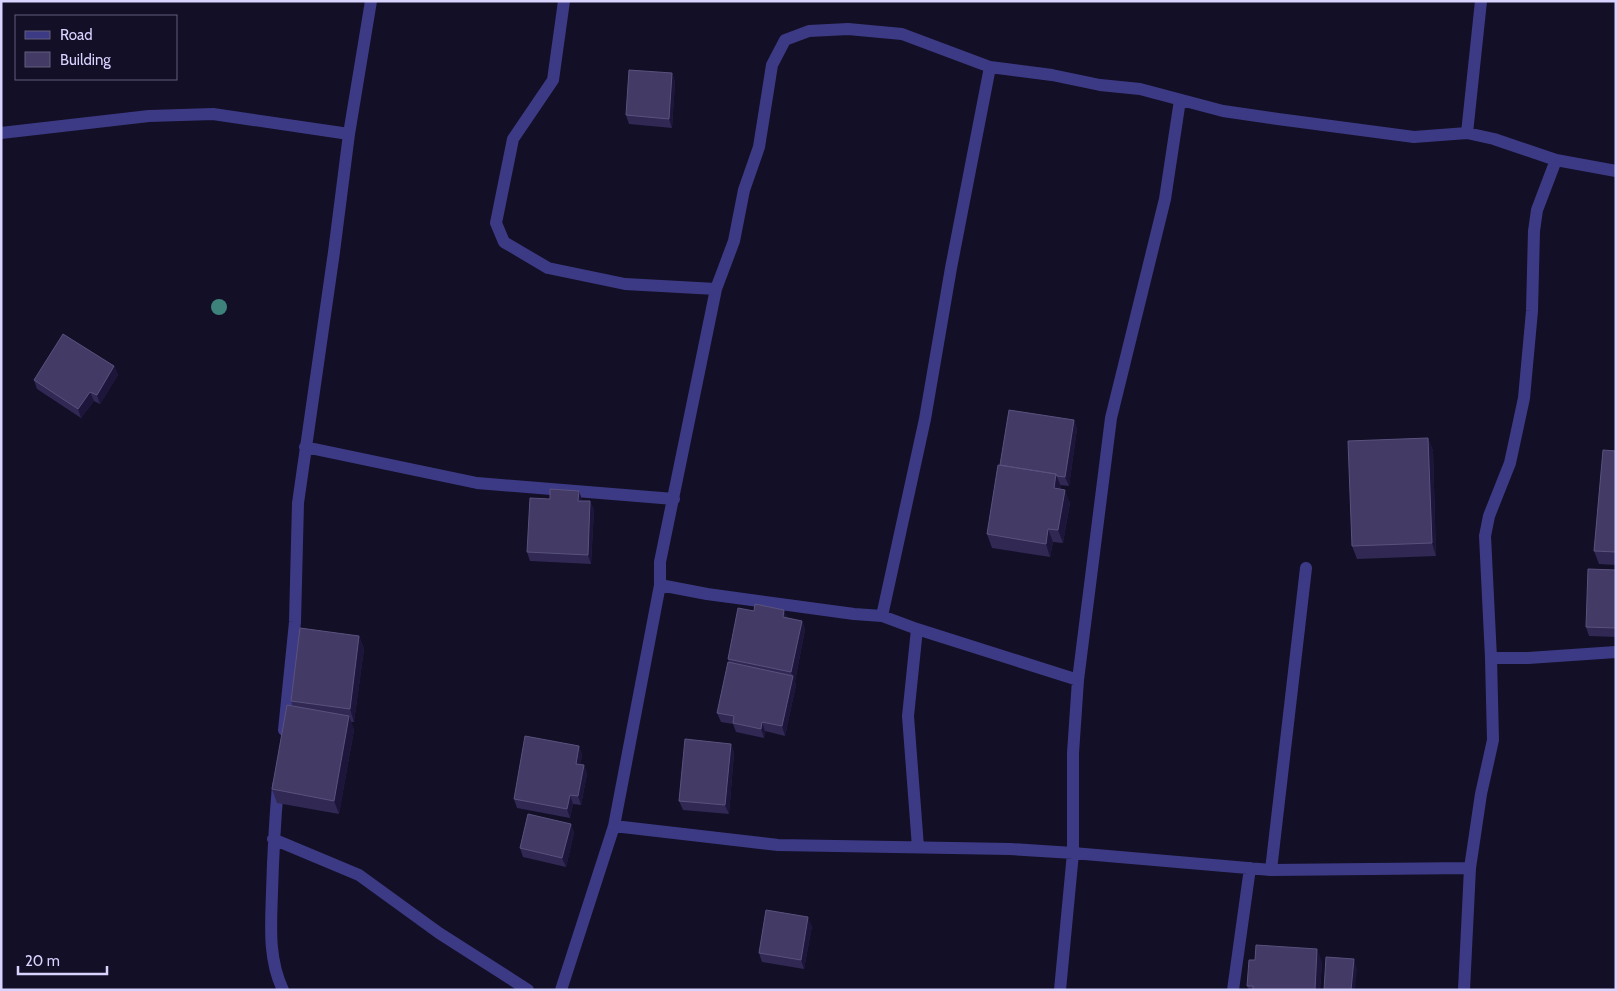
<svg xmlns="http://www.w3.org/2000/svg" width="1617" height="991" viewBox="0 0 1617 991" font-family="Cabin,sans-serif">
	<style>
		.lines { fill: none; stroke-linecap: round; stroke-linejoin: round }
		.service { stroke: #3d3a85; stroke-width: 12 }
		.minor { stroke: #3d3a85; stroke-width: 12 }
		.tree { fill: #3d827b }
		.wall { fill: #312854 }
		.shaded-wall { fill: #1d163a }
		.building { fill: #433a66; stroke: #5a527e }
	</style>
	<rect width="100%" height="100%" fill="#130f26"/>
	<g class="lines">
		<!-- service -->
		<path class="service" d="M1271 870 1306 568"/>
		<!-- minor -->
		<path class="minor" d="M564 1 553 80 513 139 496 223 504 242 548 268 625 284 716 289
			M1180 100 1165 199 1111 418 1078 680 1073 753V853L1271 870 1470 868
			M1 133 149 116 213 114 349 134
			M1467 133 1481 1
			M305 447 477 483 674 499
			M882 616 925 419 951 268 990 67
			M917 629 908 716 918 847
			M1491 658 1485 536 1489 516 1510 463 1524 398 1532 311 1534 231 1537 210 1556 160
			M1078 680 917 629 882 616 854 614 707 594 660 585V562L716 289 734 241 744 190 759 147 772 65 785 40 809 31 848 29 902 34 990 67 1052 75 1100 85 1140 89 1223 111 1278 119 1414 137 1467 133 1494 139 1556 160 1616 171
			M284 730 295 622 298 503 334 252 349 134 371 1
			M278 785C275 821 273 856 272 892 271 925 268 959 283 990
			M614 826 778 845 1010 849 1073 853 1060 990
			M273 839 359 875 439 933 528 990
			M561 990 614 826 660 585
			M1233 990 1250 868
			M1464 990 1470 868 1481 794 1493 740 1491 658H1528L1616 652"/>
	</g>
	<!-- trees -->
	<circle class="tree" cx="219" cy="307" r="8"/>
	<!-- wall -->
	<path class="wall" d="M672 73 675 82 672 128 629 124 626 115Z
		M114 366 118 375 100 404 94 401 81 418 37 389 34 380Z
		M1074 420 1077 429 1069 486 1060 485 1061 489 1070 503 1063 543 1053 542 1050 557 992 548 987 534 1000 465Z
		M1428 438 1433 451 1436 556 1357 559 1352 546Z
		M1616 451V565L1599 564 1594 551Z
		M579 491 582 501H590L594 510 591 564 530 561 527 552 550 499Z
		M1616 570V637L1589 636 1586 627Z
		M784 610 787 618 802 621 805 630 795 681 796 685 785 736 765 731 764 738 736 732 733 724 721 722 717 713 729 662 728 659 754 611Z
		M359 636 364 649 354 722H351L354 730 339 814 277 803 272 789 293 706 291 701Z
		M731 744 734 753 729 814 683 810 679 801Z
		M579 746 582 755 580 765H584L587 774 581 805 573 804 570 818 517 808 514 799Z
		M571 824 574 833 566 867 523 857 520 848Z
		M812 926 804 969 762 962 759 953Z
		M1322 962 1320 990H1249L1247 986Z"/>
	<!-- shaded-wall -->
	<path class="shaded-wall" d="M672 73 675 82 672 128 669 119Z
		M114 366 118 375 100 404 97 395Z
		M90 392 94 401 81 418 78 409Z
		M1074 420 1077 429 1069 486 1065 477Z
		M1428 438 1433 451 1436 556 1432 543Z
		M1056 474 1061 487 1059 502 1054 488Z
		M1065 490 1070 503 1063 543 1058 530Z
		M579 491 582 500 581 510 578 501Z
		M590 501 594 510 591 564 588 555Z
		M1048 529 1053 542 1050 557 1046 544Z
		M784 610 788 619 783 617Z
		M802 621 805 630 795 681 796 685 785 736 782 726 793 676 791 672Z
		M359 636 364 649 354 722 350 709Z
		M349 716 354 730 339 814 334 801Z
		M762 722 765 731 764 738 761 729Z
		M731 744 734 753 729 814 725 805Z
		M579 746 582 755 579 773 576 764Z
		M584 765 587 774 581 805 578 796Z
		M570 795 573 804 570 818 567 809Z
		M571 824 574 833 566 867 562 858Z
		M808 917 812 926 804 969 801 960Z
		M1317 949 1322 962 1320 990H1315Z
		M1354 959 1357 969 1355 990H1351Z"/>
	<!-- building -->
	<path class="building" d="M629 70 672 73 669 119 626 115Z
		M63 334 114 366 97 395 90 392 78 409 34 380Z
		M1009 410 1074 420 1065 477 1057 476 1056 474 1000 465Z
		M1428 438 1432 543 1352 546 1348 441Z
		M1603 450 1616 451V552L1594 551Z
		M998 465 1056 474 1054 488 1065 490 1058 530 1048 529 1046 544 987 534Z
		M550 489 579 491 578 501H590L588 555 527 552 530 498 550 499Z
		M1588 569 1616 570V628L1586 627Z
		M755 604 784 610 783 617 802 621 791 672 728 659 738 608 754 611Z
		M300 628 359 636 350 709 291 701Z
		M728 662 793 676 782 726 762 722 761 729 733 723 734 716 717 713Z
		M287 705 349 716 334 801 272 789Z
		M525 736 579 746 576 764 584 765 578 796 570 795 567 809 514 799Z
		M685 739 731 744 725 805 679 801Z
		M528 814 571 824 562 858 520 848Z
		M766 910 808 917 801 960 759 953Z
		M1256 945 1317 949 1315 990H1253V986H1247L1249 960H1255Z
		M1326 957 1354 959 1351 990H1324Z"/>
	<!-- border -->
	<rect width="1617" height="991" fill="none" stroke="#d9d4ff" stroke-width="5"/>
	<!-- legend -->
	<rect x="15" y="15" width="162" height="65" fill="#130f26" stroke="#625e7d"/>
	<rect x="25" y="31" width="25" height="8" fill="#3d3a85" stroke="#625e7d"/>
	<text x="60" y="40" font-size="15" fill="#d9d4ff">Road</text>
	<rect x="25" y="52" width="25" height="15" fill="#433a66" stroke="#625e7d"/>
	<text x="60" y="65" font-size="15" fill="#d9d4ff">Building</text>
	<!-- scale -->
	<path d="M18 966v8h89v-8" fill="none" stroke="#d9d4ff" stroke-width="2.5"/>
	<text x="25" y="966" font-size="15" fill="#d9d4ff" stroke="#130f26" stroke-width="4" paint-order="stroke">20 m</text>
</svg>
